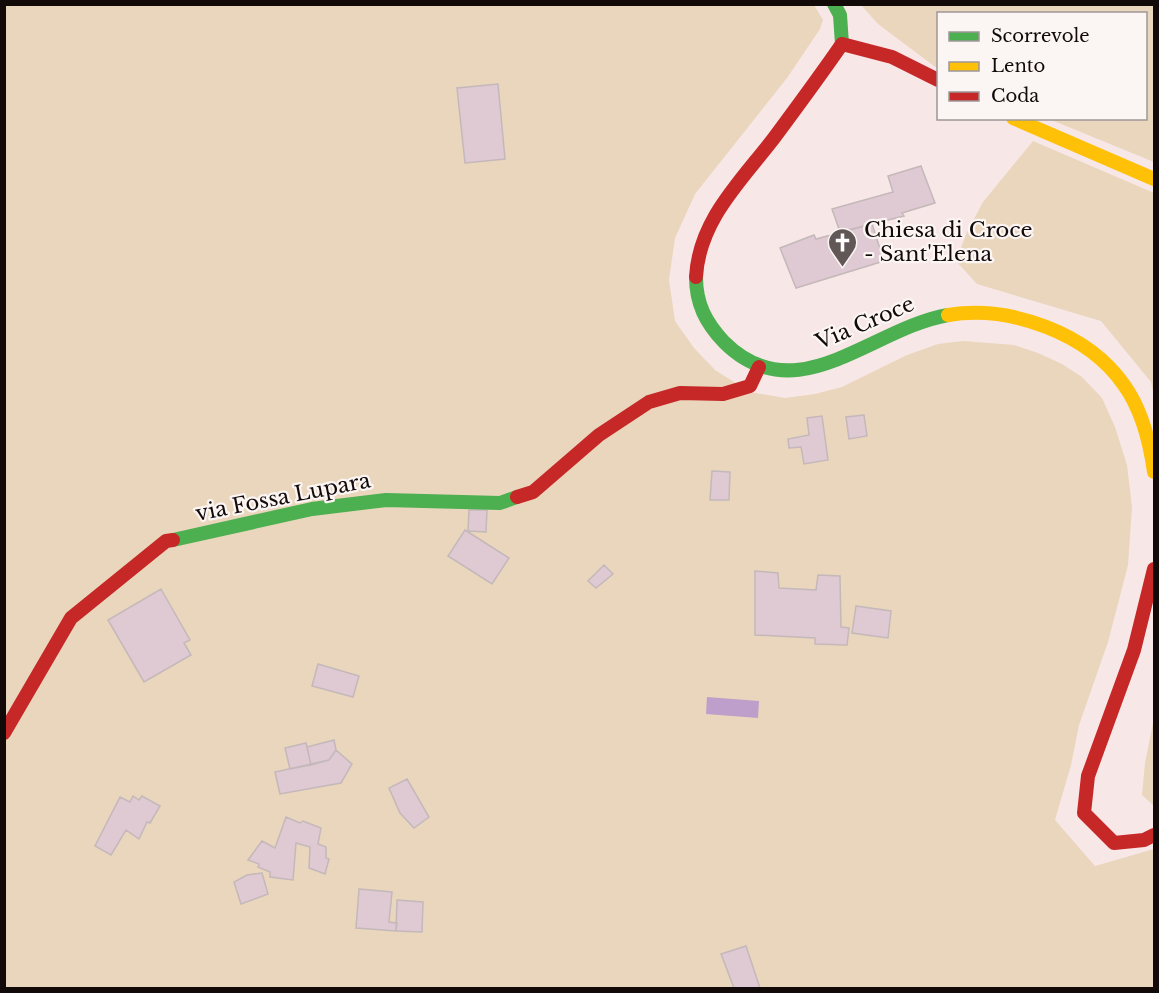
<svg xmlns="http://www.w3.org/2000/svg" width="1159" height="993" viewBox="0 0 1159 993" font-family="'Libre Baskerville',serif">
	<style>
		.green { fill: #e9d6bc }
		.water { fill: #be9fcc }
		.building { fill: #dfc9d2; stroke: #c4b8ba; stroke-width: 1.5 }
		.lines { fill: none; stroke-linecap: round; stroke-linejoin: round }
		.fast { stroke: #4caf50; stroke-width: 14 }
		.slow { stroke: #ffc107; stroke-width: 14 }
		.jam { stroke: #c62828; stroke-width: 14 }
		.labels { text-anchor: middle; dominant-baseline: central; stroke-width: 4.5; stroke-linejoin: round; paint-order: stroke }
		.poi-label { font-size: 21px; fill: #120909; stroke: #fbf5f4; text-anchor: start }
		.street-label { font-size: 21px; fill: #120909; stroke: #fbf5f4 }
	</style>
	<rect width="100%" height="100%" fill="#f8e7e7"/>
	<!-- green -->
	<path class="green" d="M5 5H814L823 20 820 29 787 78 695 194 675 238 669 280 675 321 694 348 715 370 750 392 785 398 815 394 842 387 907 355 938 344 963 341 1014 345 1038 353 1062 364 1082 377 1102 398 1115 427 1127 465 1132 507 1128 565 1108 642 1079 725 1071 765 1055 820 1095 866 1154 849V988H5Z
		M861 5H1154V162L1049 119 1146 118V14H938V69L878 24Z
		M1033 141 1154 193V396L1151 382 1101 321 977 284 956 261 967 232 983 202Z
		M1154 718V806L1142 795 1145 763Z"/>
	<!-- water -->
	<path class="water" d="M707 697 759 701 758 718 706 714Z"/>
	<!-- building -->
	<path class="building" d="M498 84 505 159 465 163 457 88Z
		M921 166 935 203 902 213 904 216 840 232 832 209 893 192 888 176Z
		M872 224 884 261 796 288 780 248 814 235 816 239Z
		M864 415 867 436 849 439 846 417Z
		M822 416 828 460 804 464 801 447 789 448 788 439 809 435 807 418Z
		M712 471 730 472 729 500H710Z
		M469 510H487L486 532 468 531Z
		M465 530 509 558 492 584 448 556Z
		M604 565 613 574 596 588 588 581Z
		M755 571 778 573 779 588 816 590 818 575 840 576 841 627 849 628 847 645 815 644V638L755 635Z
		M161 589 190 640 184 643 191 655 144 682 108 620Z
		M856 606 891 611 888 638 852 633Z
		M318 664 359 676 353 697 312 686Z
		M334 740 336 750 329 760 311 765 307 747Z
		M306 743 311 765 290 769 285 748Z
		M336 750 352 764 341 783 280 794 275 772 329 760Z
		M407 779 429 817 414 828 400 813 389 788Z
		M133 796 139 800 142 796 160 806 150 823 147 822 139 839 126 830 111 855 95 846 120 797 130 802Z
		M286 817 300 823 303 821 321 828 318 844 326 847V858L329 859 325 874 309 868 310 847 296 843 293 880 270 877V872L258 867 259 864 248 860 262 841 275 848Z
		M262 873 268 894 241 904 234 882 247 875Z
		M359 889 392 892 389 922 397 923 396 931 356 928Z
		M397 900 423 902 422 932 396 931Z
		M746 946 760 988H734L721 954Z"/>
	<g class="lines">
		<!-- fast -->
		<path class="fast" d="M834 4 840 15 842 44
			M696 277C696 304 706 323 724 342 796 414 872 328 948 315
			M173 540 312 509 386 500 500 503 517 497"/>
		<!-- slow -->
		<path class="slow" d="M1013 118 1154 179
			M948 315C1010 305 1088 333 1124 385 1142 410 1150 443 1154 472"/>
		<!-- jam -->
		<path class="jam" d="M842 44 892 57 938 80
			M696 277C699 220 741 181 774 138 797 107 820 76 842 44
			M517 497 533 492 599 435 649 402 680 393 723 394 750 386 759 367
			M1154 569 1134 650 1088 776 1084 813 1114 843 1144 840 1154 835
			M4 733 71 618 166 541 173 540"/>
	</g>
	<!-- icons -->
	<defs>
		<symbol id="church-pin" viewBox="-11 -11 22 30"><path d="M0 17L-7.5 6A9.5 9.5 0 1 1 7.5 6Z" fill="#625757" stroke="#fbf5f4"/><path d="M-1.2-6h2.4v3.5h3.3v2.4h-3.3V6h-2.4V-.1h-3.3v-2.4h3.3Z" fill="#fff"/></symbol>
	</defs>
	<g fill-rule="evenodd">
		<use href="#church-pin" x="826" y="226" width="33" height="45"/>
	</g>
	<g class="labels">
		<!-- poi labels -->
		<g class="poi-label">
			<text x="864" y="230">Chiesa di Croce<tspan x="864" dy="24">- Sant'Elena</tspan></text>
		</g>
		<!-- street labels -->
		<g class="street-label">
			<text transform="translate(865 323) rotate(-23)">Via Croce</text>
			<text transform="translate(283 497) rotate(-11)">via Fossa Lupara</text>
		</g>
	</g>
	<!-- border -->
	<rect width="1159" height="993" fill="none" stroke="#120909" stroke-width="12"/>
	<!-- legend -->
	<rect x="937" y="12" width="210" height="108" fill="#fbf5f4" stroke="#9e9796" stroke-width="1.5"/>
	<rect x="949" y="32" width="30" height="9" fill="#4caf50" stroke="#9e9796" stroke-width="1.5"/>
	<text x="991" y="42" font-size="18" fill="#120909">Scorrevole</text>
	<rect x="949" y="62" width="30" height="9" fill="#ffc107" stroke="#9e9796" stroke-width="1.5"/>
	<text x="991" y="72" font-size="18" fill="#120909">Lento</text>
	<rect x="949" y="92" width="30" height="9" fill="#c62828" stroke="#9e9796" stroke-width="1.5"/>
	<text x="991" y="102" font-size="18" fill="#120909">Coda</text>
</svg>
